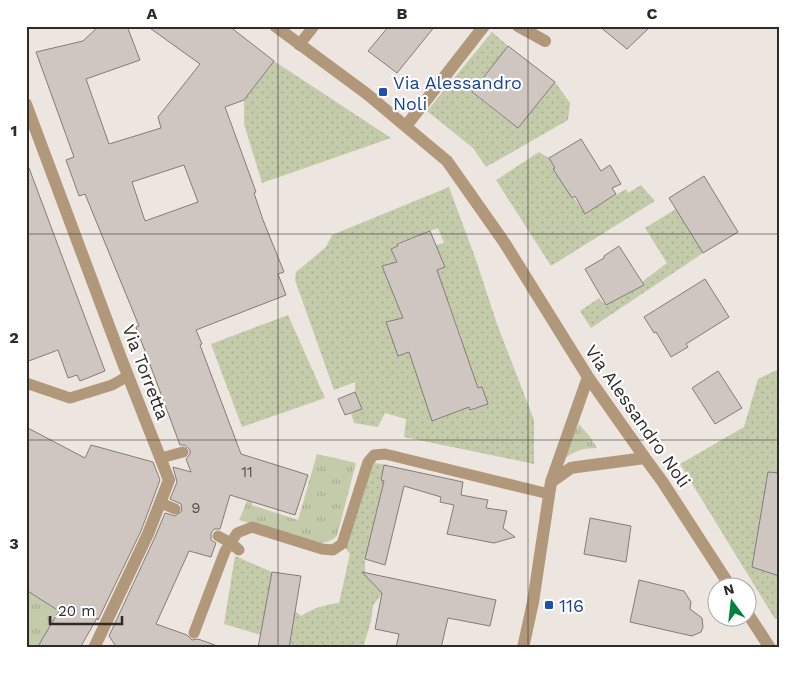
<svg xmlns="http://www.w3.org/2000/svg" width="805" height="674" viewBox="0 0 805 674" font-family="'Work Sans',sans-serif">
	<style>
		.grass { fill: url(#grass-tufts) }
		.garden { fill: url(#garden-dots); fill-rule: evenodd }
		.building { fill: #cfc6c1; stroke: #847c77; fill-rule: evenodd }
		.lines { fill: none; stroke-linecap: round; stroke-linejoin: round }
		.service { stroke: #b2987a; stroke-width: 11 }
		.minor { stroke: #b2987a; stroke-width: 12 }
		.grid { fill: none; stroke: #2e2b29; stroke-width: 1; stroke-opacity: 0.55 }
		.transit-dot { fill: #1a4fb4; stroke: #fff; stroke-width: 2 }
		.labels { text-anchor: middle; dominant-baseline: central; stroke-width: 4.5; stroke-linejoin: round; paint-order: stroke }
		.number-label { font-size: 15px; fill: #56524f }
		.transit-label { font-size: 18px; fill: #164399; stroke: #fff; text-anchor: start }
		.street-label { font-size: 18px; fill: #2e2b29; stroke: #fff }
		.neatline { fill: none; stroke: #2e2b29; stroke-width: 2 }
		.grid-label { font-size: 16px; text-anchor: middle; font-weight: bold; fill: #2e2b29 }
	</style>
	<defs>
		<pattern id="grass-tufts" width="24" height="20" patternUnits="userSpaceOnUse" patternTransform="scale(1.25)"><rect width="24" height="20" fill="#c4cbaa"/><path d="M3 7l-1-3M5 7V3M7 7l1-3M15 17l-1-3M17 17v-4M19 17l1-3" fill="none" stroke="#a9ae92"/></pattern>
		<pattern id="garden-dots" width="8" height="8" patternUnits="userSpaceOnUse" patternTransform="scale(1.25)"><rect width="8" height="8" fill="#c4cbaa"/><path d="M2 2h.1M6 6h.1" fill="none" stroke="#a9ae92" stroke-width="1.8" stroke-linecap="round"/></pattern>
	</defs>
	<rect width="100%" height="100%" fill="#ede5df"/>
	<!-- grass -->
	<path class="grass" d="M579 424 590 437 597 448C584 448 574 451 564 459L567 446Z
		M317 454 356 463 337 536C329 542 325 544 315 542L239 520 247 501H252V505L298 520Z
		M26 590 59 611 37 648H26Z"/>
	<!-- garden -->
	<path class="garden" d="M492 32 508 46 472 93 518 128 555 82 570 103 568 120 486 167 473 148 427 111Z
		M274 61 391 138 262 183 244 124V100Z
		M539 152 549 158 555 168 553 169 585 213 626 189 628 193 641 185 655 201 551 266 496 180Z
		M449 187 476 260 497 324 534 420V464L404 437 406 419 385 413 378 427 354 423 351 413 362 409 355 392V382L334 390 295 280 296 272 326 247 332 235ZM438 228 444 243 436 245 445 267 391 288 383 266 397 262 391 249 398 246 397 243ZM447 298 461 337 424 352 422 347 386 323 407 317 406 311Z
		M676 209 703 253 591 328 580 311 599 298 603 303 607 304 642 282 667 263 645 228Z
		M288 315 325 398 242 427 211 344Z
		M779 369V619H775L680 464 744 427 758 379Z
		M368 462 388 465 365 559V575L382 593 373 606 371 621 363 648H258L261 635 224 624 235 556 272 572 261 634 295 611 301 616C313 608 324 605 339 603L350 554 342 544Z"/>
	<!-- building -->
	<path class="building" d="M99 26H127L140 60 86 79 109 144 161 128 158 117 200 64 147 26H229L274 61 244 100 225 107 256 192 254 193 263 220 284 272 278 274 286 295 196 330 202 344 200 345 241 454 308 475 295 515 230 495 220 529H214L211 533V540L216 543 211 557 189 551 156 624 187 635 192 640 198 639 215 645 214 648H117L109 636 155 537 165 513 175 516 182 511 181 504 170 499 177 482 173 467 191 472 186 459 190 454V450L185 445H180L136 327 139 326 85 194 79 196 66 160 74 157 36 52 83 41ZM184 165 198 202 145 221 132 182Z
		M389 26H435L397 73 368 51Z
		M599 26H651L627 49Z
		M508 46 555 82 518 128 472 92Z
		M581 139 601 171 610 165 621 184 612 188 616 194 585 214 575 196 572 198 553 169 555 168 549 158Z
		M26 168H29L105 371 80 381 77 375 68 378 58 350 26 362Z
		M704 176 738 232 703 253 669 198Z
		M430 231 445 267 437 270 478 388 482 387 488 404 470 410 469 407 432 421 409 352 398 356 386 322 403 318 382 266 397 262 391 249 398 246 397 244Z
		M619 246 644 285 606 305 585 269 604 258V256Z
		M705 279 729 317 686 344 688 347 671 357 656 332 654 333 644 317Z
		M718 371 742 408 715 424 692 388Z
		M355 392 362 409 345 415 338 399Z
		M26 427 85 458 91 445 153 462 160 480 141 531 98 620 97 618 80 648H37L59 611 26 590Z
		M384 465 463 482 461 495 488 500 486 508 507 511 503 528 515 537 494 543 447 534 454 505 440 502 441 497 404 486 385 565 365 559 384 481 381 480Z
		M768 472 779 473V576L752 567Z
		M590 518 631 526 626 562 584 554Z
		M272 572 301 576 289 648H258Z
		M362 572 496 600 490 626 448 618 441 648H396L399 634 375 629 382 593Z
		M639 580 684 591 691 602 690 609 702 618 703 627 701 632 692 636 630 622Z"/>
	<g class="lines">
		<!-- service -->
		<path class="service" d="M299 45 314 26
			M26 383 70 398 112 385 128 376
			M161 458 183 452
			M161 503 175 509
			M239 550 231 543 237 533 252 527 322 549 333 550 342 544 368 462 374 455 385 454 549 494
			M194 633 225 551 231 543 218 536"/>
		<!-- minor -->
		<path class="minor" d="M275 26 367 94 447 161 504 242 588 377 645 458 662 481 730 586
			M518 26 545 41
			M26 104 121 358 169 480 148 534 94 648
			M406 126 484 26
			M551 482 571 468 577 467 645 458
			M748 614 770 648
			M523 648 533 602 551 482 588 377"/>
	</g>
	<!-- grid -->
	<path class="grid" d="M278 26V648M528 26V648M26 234H779M26 440H779"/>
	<!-- markers -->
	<g class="transit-dot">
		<rect x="378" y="87" width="10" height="10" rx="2.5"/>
		<rect x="544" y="600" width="10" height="10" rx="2.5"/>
	</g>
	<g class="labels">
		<!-- number labels -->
		<g class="number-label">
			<text x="247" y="472">11</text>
			<text x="196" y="508">9</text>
		</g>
		<!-- transit labels -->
		<g class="transit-label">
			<text x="393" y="82">Via Alessandro<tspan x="393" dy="21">Noli</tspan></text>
			<text x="559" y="605">116</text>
		</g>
		<!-- street labels -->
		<g class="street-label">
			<text transform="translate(146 372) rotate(69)">Via Torretta</text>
			<text transform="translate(638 416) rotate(55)">Via Alessandro Noli</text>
		</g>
	</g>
	<!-- border -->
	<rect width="805" height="674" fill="none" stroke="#ffffff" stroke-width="55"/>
	<!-- north arrow -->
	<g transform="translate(732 602) rotate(345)"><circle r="24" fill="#ffffff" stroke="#abaaa9"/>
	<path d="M0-4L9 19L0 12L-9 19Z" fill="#01823c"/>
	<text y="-8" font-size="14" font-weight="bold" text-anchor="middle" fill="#2e2b29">N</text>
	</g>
	<!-- scale -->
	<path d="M50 616v8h72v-8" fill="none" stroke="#2e2b29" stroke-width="2.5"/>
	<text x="58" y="616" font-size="15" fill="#2e2b29" stroke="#ffffff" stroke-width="4" paint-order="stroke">20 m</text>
	<rect x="28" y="28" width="750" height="618" class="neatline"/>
	<g class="grid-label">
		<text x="152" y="19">A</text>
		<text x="402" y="19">B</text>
		<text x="652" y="19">C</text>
		<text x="14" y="136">1</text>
		<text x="14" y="343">2</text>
		<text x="14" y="549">3</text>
	</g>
</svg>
